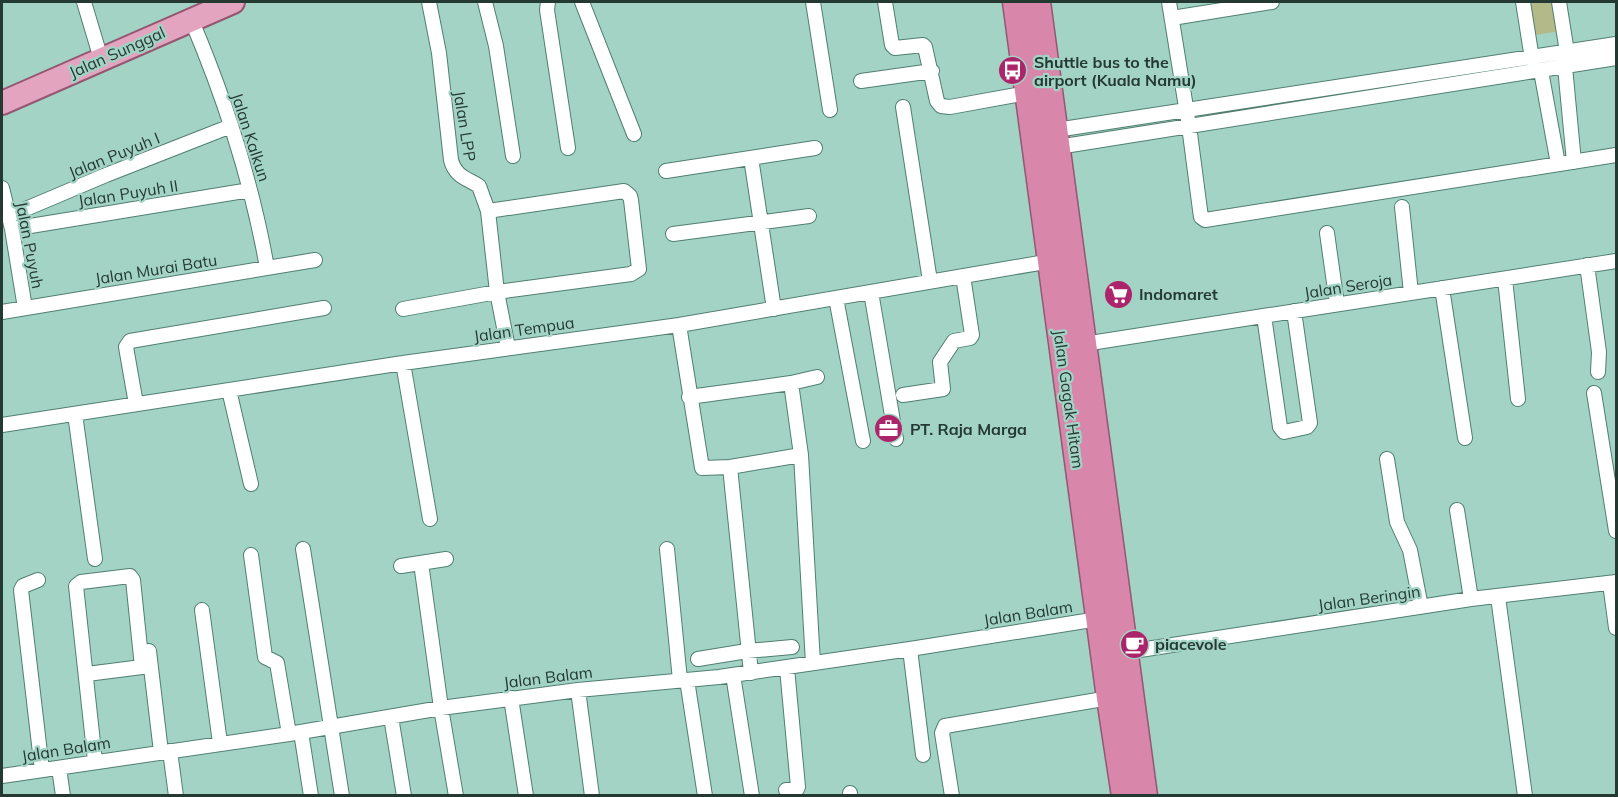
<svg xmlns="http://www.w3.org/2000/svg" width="1618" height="797" viewBox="0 0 1618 797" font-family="Mulish,sans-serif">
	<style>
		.green { fill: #b3b989 }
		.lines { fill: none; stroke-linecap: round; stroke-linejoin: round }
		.minor-casing { stroke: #507f71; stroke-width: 16 }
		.primary-casing { stroke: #945772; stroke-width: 26 }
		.trunk-casing { stroke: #945772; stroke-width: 27 }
		.minor { stroke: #fff; stroke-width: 14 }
		.primary { stroke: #e2a4bf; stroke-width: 22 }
		.trunk { stroke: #d886aa; stroke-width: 24 }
		.labels { text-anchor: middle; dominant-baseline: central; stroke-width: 4.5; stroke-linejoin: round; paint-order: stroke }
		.street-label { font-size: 16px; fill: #253933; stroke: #a2d3c4 }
		.poi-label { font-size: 16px; font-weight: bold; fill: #253933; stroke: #a2d3c4; text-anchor: start }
	</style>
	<rect width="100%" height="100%" fill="#a2d3c4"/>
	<!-- green -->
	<path class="green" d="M1523 2H1556L1560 31 1529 36Z"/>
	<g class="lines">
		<defs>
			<path id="minor" d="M84 2 101 59
				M429 2 439 53 451 160C455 176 466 178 479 186L488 211 497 292 508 348
				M485 2 496 46 513 156
				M548 2 547 10 568 148
				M582 2 634 134
				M813 2 830 110
				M885 2 892 45 895 48 923 45 925 47 937 101 941 106 950 107 1027 93
				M1169 2 1189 126 1200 210 1201 217 1205 220 1616 155
				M1523 2 1532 59 1541 71 1558 164
				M1559 2 1567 52 1565 67 1574 162
				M1172 18 1272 2
				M191 19C225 99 252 182 267 268
				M861 81 932 71
				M903 107 930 281
				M1056 130 1616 44
				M1058 147 1616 58
				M751 158 774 309
				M666 171 815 148
				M2 188 12 229 25 308
				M1402 207 1411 293
				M9 216 106 175 231 126
				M12 229 250 190
				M1327 233 1337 304
				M673 234 809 216
				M1587 265 1599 352 1598 372
				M1505 279 1518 399
				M1442 288 1465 438
				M871 292 896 439
				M836 298 863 441
				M403 309 497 292 631 274 639 269 631 200 630 196 624 191 488 211
				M2 312 315 260
				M1264 316 1280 427 1284 432 1307 427 1310 423 1294 311
				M679 325 702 468 730 467 801 455
				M1084 344 1616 261
				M403 363 430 519
				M791 383 817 377
				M229 390 251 484
				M1594 393 1616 531
				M903 395 943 389 940 362 954 341 970 338 972 335 963 276
				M689 397 791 383 801 455 813 663
				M136 404 126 347 130 341 324 308
				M75 414 95 559
				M2 425 403 363 679 325 1051 261
				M1387 459 1397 522 1410 550 1421 607
				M730 467 751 673
				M1457 510 1471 599
				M303 549 342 796
				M667 549 680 680
				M251 555 265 657 277 663 289 734
				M421 563 441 708 456 796
				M401 566 446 559
				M38 580 23 586 21 590 42 770
				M1610 583 1616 628
				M1498 597 1525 796
				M202 610 220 743
				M910 649 923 755
				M149 651 161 752
				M1127 652 1471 599 1616 582
				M698 659 747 651 792 647
				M87 674 142 667 133 580 130 576 81 582 76 586 95 761
				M733 675 752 796
				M687 680 705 796
				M578 690 592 796
				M511 698 526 796
				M391 717 404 796
				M301 732 311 796
				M170 751 176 796
				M59 768 63 796
				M2 776 289 734 441 708 578 690 719 677 910 649 1098 619
				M786 790 797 789 798 787 787 668
				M850 793V796
				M952 796 942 733 945 726 1109 698"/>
			<path id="primary" d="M2 103 233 2"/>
			<path id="trunk" d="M1015 2 1109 698 1124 796
				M1038 2 1145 796"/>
		</defs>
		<!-- minor casing -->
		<use href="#minor" class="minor-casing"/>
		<!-- primary casing -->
		<use href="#primary" class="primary-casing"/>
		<!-- trunk casing -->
		<use href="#trunk" class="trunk-casing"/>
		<!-- minor -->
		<use href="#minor" class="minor"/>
		<!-- primary -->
		<use href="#primary" class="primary"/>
		<!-- trunk -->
		<use href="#trunk" class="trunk"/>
	</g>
	<!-- icons -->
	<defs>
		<symbol id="bus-disc" viewBox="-11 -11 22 22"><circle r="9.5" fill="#ac256b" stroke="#a2d3c4"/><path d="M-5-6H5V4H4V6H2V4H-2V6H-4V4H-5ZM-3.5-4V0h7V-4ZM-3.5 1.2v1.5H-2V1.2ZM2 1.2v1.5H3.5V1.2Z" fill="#fff"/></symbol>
		<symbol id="supermarket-disc" viewBox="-11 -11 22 22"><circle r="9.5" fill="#ac256b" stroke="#a2d3c4"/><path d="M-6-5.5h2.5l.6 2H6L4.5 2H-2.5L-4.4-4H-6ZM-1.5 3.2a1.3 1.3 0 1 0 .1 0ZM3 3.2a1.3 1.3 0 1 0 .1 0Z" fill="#fff"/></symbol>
		<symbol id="office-disc" viewBox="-11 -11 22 22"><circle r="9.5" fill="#ac256b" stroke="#a2d3c4"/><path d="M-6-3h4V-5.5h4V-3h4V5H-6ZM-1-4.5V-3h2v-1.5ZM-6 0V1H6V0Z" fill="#fff"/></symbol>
		<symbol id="cafe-disc" viewBox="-11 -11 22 22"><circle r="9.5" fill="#ac256b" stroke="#a2d3c4"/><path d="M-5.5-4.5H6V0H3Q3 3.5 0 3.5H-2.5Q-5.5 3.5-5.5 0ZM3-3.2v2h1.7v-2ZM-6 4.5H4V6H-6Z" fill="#fff"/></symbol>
	</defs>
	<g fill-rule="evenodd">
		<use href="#bus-disc" x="996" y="54" width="33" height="33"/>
		<use href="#supermarket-disc" x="1102" y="278" width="33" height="33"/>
		<use href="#office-disc" x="872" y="412" width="33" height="33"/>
		<use href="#cafe-disc" x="1118" y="628" width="33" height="33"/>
	</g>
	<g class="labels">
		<!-- street labels -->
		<g class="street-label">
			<text transform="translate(117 52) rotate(-24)">Jalan Sunggal</text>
			<text transform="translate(465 126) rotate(81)">Jalan LPP</text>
			<text transform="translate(251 137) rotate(72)">Jalan Kalkun</text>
			<text transform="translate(114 155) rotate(-22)">Jalan Puyuh I</text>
			<text transform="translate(128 193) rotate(-9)">Jalan Puyuh II</text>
			<text transform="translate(30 245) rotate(79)">Jalan Puyuh</text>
			<text transform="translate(156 269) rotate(-9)">Jalan Murai Batu</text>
			<text transform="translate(1348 286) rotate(-9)">Jalan Seroja</text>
			<text transform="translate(524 329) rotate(-8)">Jalan Tempua</text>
			<text transform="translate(1069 399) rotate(82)">Jalan Gagak Hitam</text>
			<text transform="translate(1369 598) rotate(-8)">Jalan Beringin</text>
			<text transform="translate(1028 613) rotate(-9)">Jalan Balam</text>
			<text transform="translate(548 677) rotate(-7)">Jalan Balam</text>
			<text transform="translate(66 749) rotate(-9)">Jalan Balam</text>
		</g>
		<!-- poi labels -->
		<g class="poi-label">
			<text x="1034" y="62">Shuttle bus to the<tspan x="1034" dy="18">airport (Kuala Namu)</tspan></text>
			<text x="1139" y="294">Indomaret</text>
			<text x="910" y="429">PT. Raja Marga</text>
			<text x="1155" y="644">piacevole</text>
		</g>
	</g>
	<!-- border -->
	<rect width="1618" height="797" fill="none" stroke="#253933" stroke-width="6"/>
</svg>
